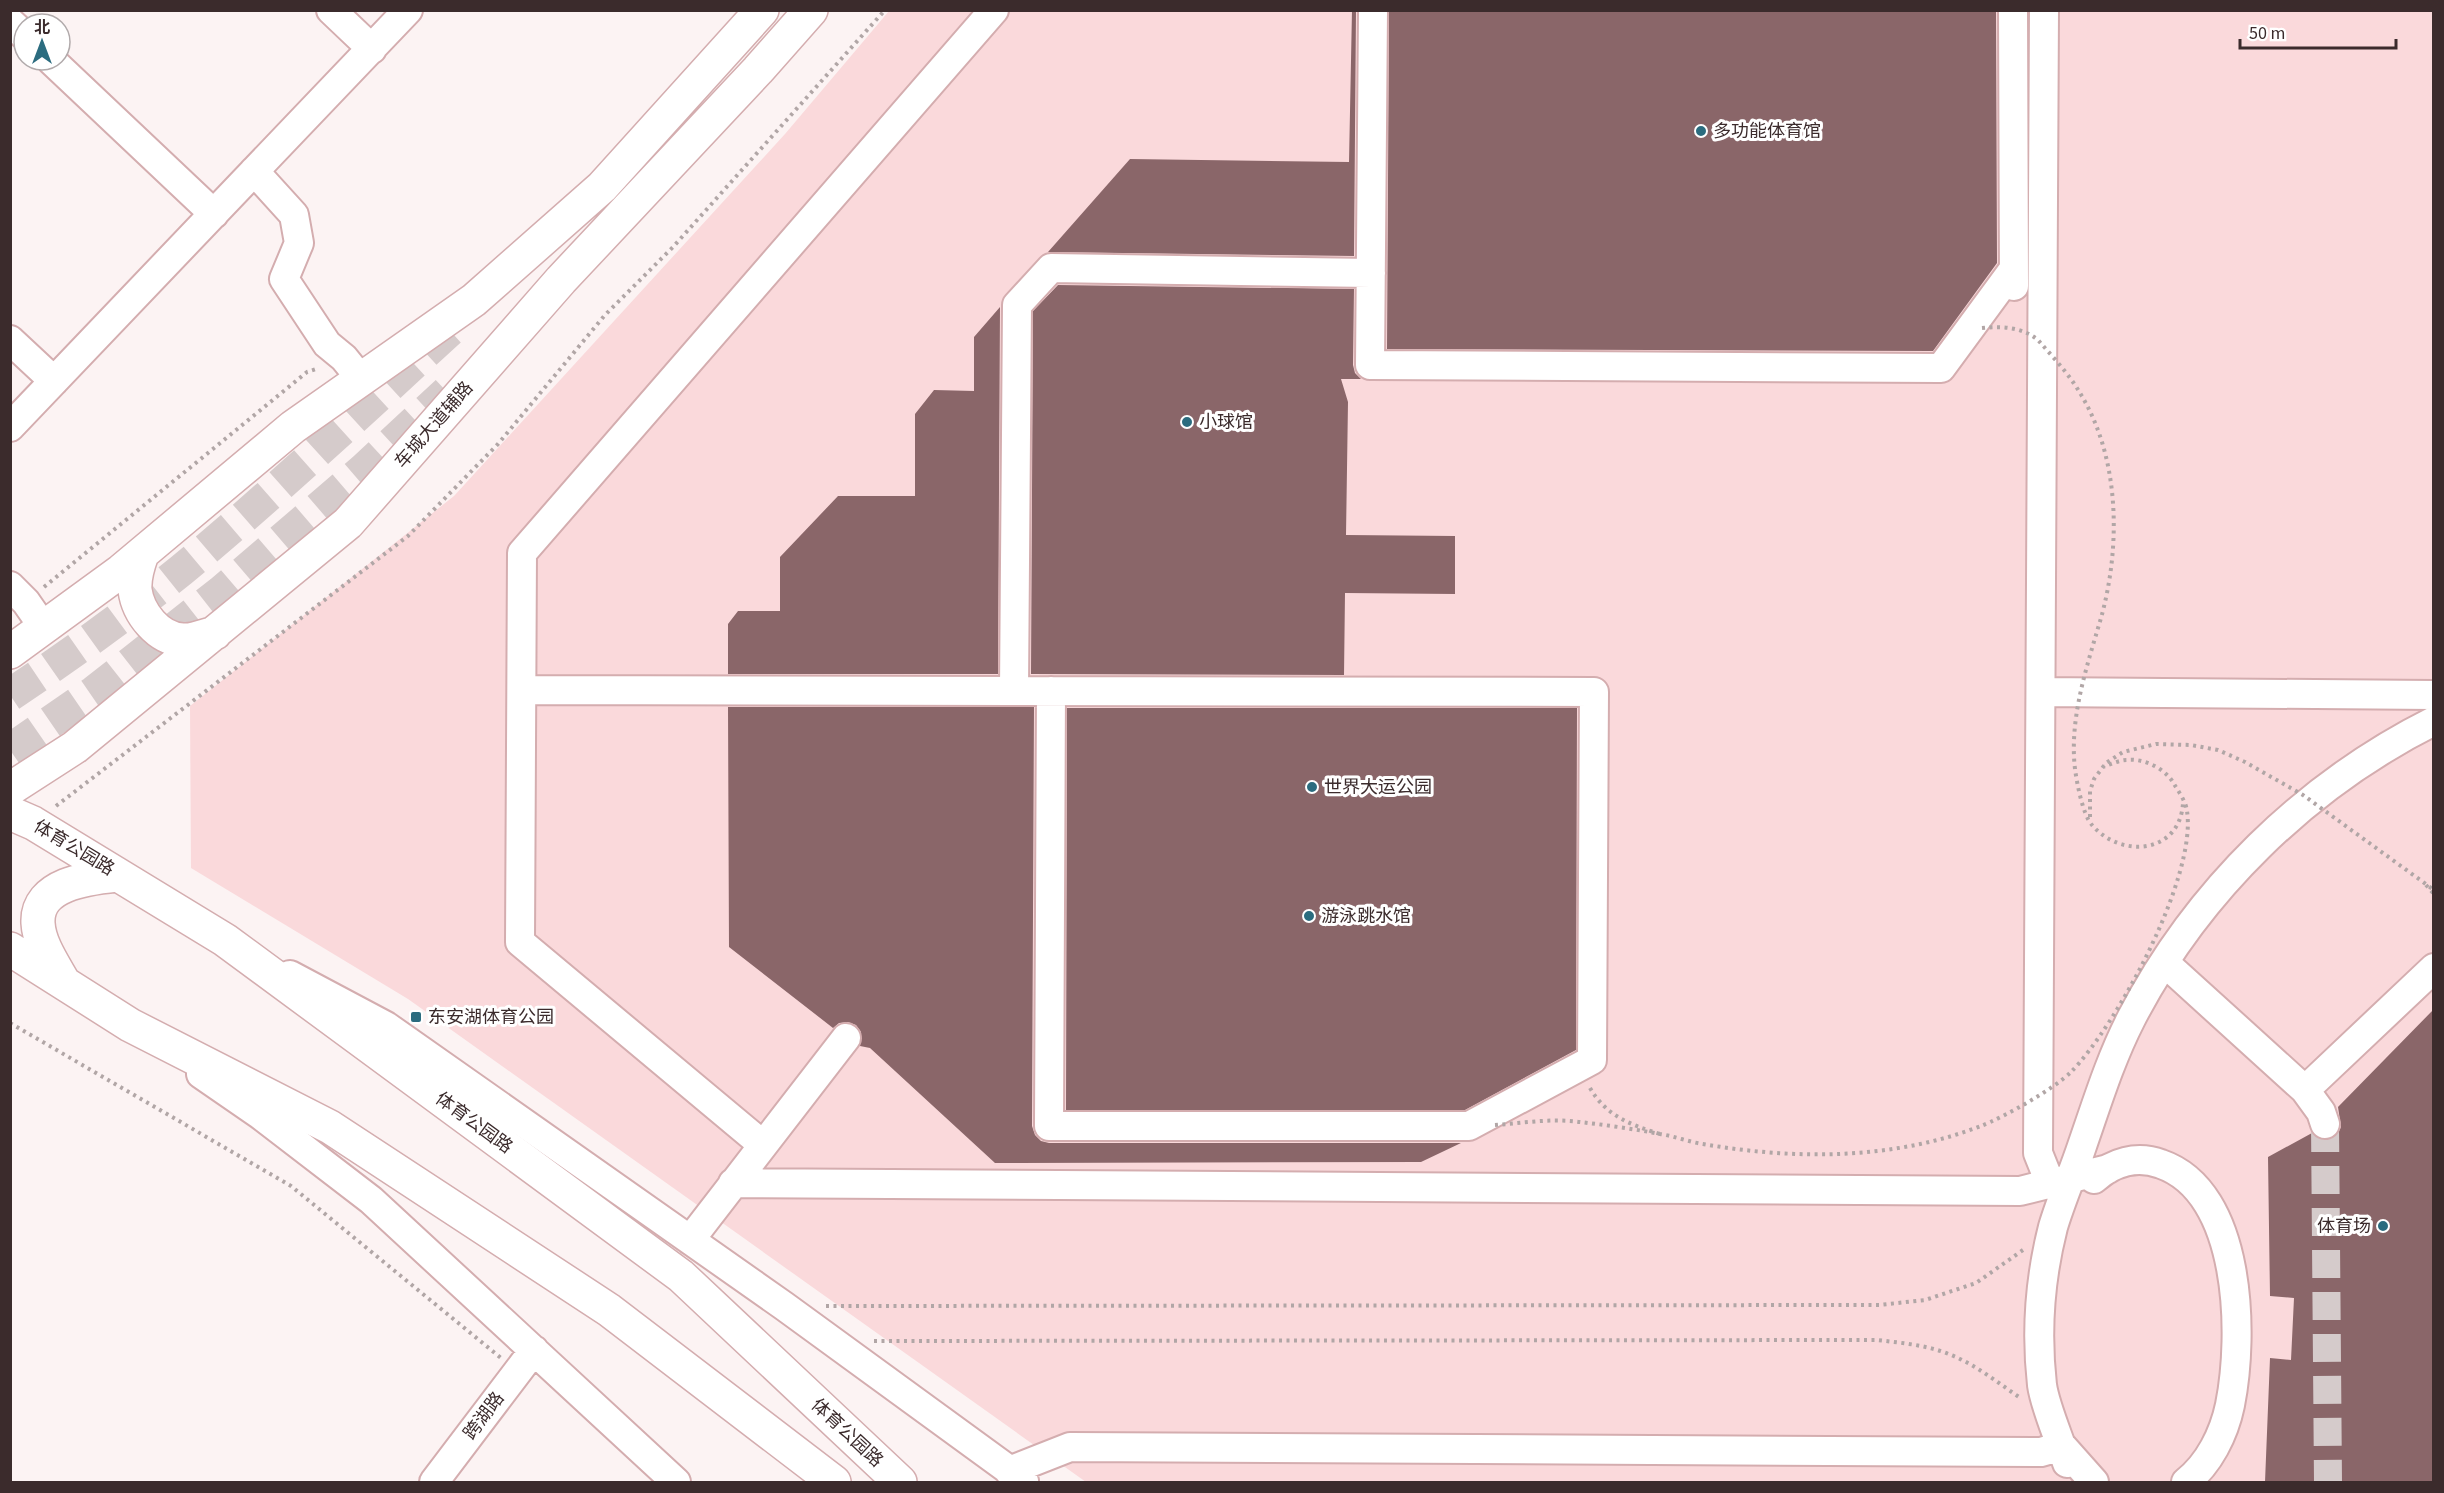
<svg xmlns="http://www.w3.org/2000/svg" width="2444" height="1493" viewBox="0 0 2444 1493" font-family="'Source Sans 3','Noto Sans SC',sans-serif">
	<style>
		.green { fill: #fad9db }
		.building { fill: #8a6669 }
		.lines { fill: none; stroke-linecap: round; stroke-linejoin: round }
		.minor-tunnel { stroke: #d5cbcb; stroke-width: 28; stroke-dasharray: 28 14; stroke-linecap: butt }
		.highway-tunnel { stroke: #d5cbcb; stroke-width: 33; stroke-dasharray: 33 16; stroke-linecap: butt }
		.minor-casing { stroke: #d4adaf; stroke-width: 32 }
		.major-casing { stroke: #d4adaf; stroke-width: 36 }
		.path { stroke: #b1a6a6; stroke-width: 4; stroke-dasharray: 3 4.5; stroke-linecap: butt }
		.minor { stroke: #fff; stroke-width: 28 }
		.major { stroke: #fff; stroke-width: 33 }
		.path-bridge { stroke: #b1a6a6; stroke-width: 4; stroke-dasharray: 3 4.5; stroke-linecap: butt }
		.poi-dot { fill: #2b6c7f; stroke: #fff; stroke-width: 2 }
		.labels { text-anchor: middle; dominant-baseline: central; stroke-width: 6; stroke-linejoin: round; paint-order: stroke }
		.poi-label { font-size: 18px; fill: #3b2b2c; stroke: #fff; text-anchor: start }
		.street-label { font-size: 18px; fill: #3b2b2c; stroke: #fff }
	</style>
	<rect width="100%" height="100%" fill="#fcf3f3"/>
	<!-- green -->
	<path class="green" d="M889 11H2433V1482H1086L408 999 191 868 190 706 454 496 785 134Z"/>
	<!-- building -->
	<path class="building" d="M1352 10H1356L1354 256 1048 252 1130 159 1349 162Z
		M1389 10H1996L1997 263 1933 351 1387 349Z
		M1058 285 1354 289 1353 365 1355 373 1361 379H1341L1348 402 1346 535 1455 536V594L1345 593 1344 675 1031 674 1033 311Z
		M1000 307 998 674H728V624L738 611H780V557L838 496H915V414L934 390 974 391V337Z
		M728 707H1034L1032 1126 1035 1135 1041 1141 1049 1143H1461L1421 1162 995 1163 870 1048 860 1046 861 1032 856 1025 848 1022 839 1023 833 1028 729 947Z
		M1067 708H1577L1576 1050 1465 1110H1066Z
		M2433 1010V1482H2265L2270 1358 2291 1360 2294 1298 2270 1296 2268 1157 2312 1133 2322 1140 2331 1139 2337 1135 2341 1127 2338 1107Z"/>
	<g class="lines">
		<!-- minor-tunnel -->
		<path class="minor-tunnel" d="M2325 1124 2328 1482"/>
		<!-- highway-tunnel -->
		<path class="highway-tunnel" d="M10 695C74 652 138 607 197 557 284 484 367 406 451 329
			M10 750 94 692 221 592 363 470 447 392"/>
		<defs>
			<path id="minor" d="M331 10 372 49
				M1373 10 1370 365 1941 368 2013 270
				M2013 10 2014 286
				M2044 10 2038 1153 2050 1183
				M10 22 24 35
				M51 60 214 214
				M254 171 294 215 299 243 284 279 327 344 344 358 361 379
				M10 340 54 381
				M10 427 408 10
				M10 586 26 602 44 628
				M522 690 1594 692 1592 1060 1469 1126H1049L1051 691
				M1014 691 1017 305 1051 268 1371 273
				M2041 692 2434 695
				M2165 963 2305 1090 2321 1112 2325 1124
				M290 975 386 1026 784 1306 1024 1481
				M201 1074 259 1114 371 1200 676 1482
				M2305 1090 2434 968
				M763 1145 520 942 522 553 994 10
				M2094 1179C2113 1162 2137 1155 2161 1164 2242 1192 2244 1335 2230 1405 2224 1434 2209 1464 2186 1482
				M733 1183 2020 1191 2108 1169
				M690 1240 846 1038
				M2067 1463C2060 1440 2045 1407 2042 1385 2036 1332 2040 1278 2053 1227 2061 1200 2073 1173 2082 1146 2097 1103 2110 1060 2131 1019 2197 891 2306 785 2434 721
				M1009 1471 1070 1447 2041 1452 2062 1446 2094 1482
				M434 1482 534 1350"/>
			<path id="major" d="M142 554C138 565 134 577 135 590 138 613 158 639 183 640 193 641 206 635 215 633
				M10 652 121 571 293 427 474 300 602 187 762 10
				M10 789 75 747 348 523 561 280 758 70 811 10
				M10 813 33 823 225 940 681 1276 900 1482
				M10 949 130 1025 330 1127 609 1310 834 1482
				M64 983C54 965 39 944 38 923 36 883 90 878 118 875"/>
		</defs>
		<!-- minor casing -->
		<use href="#minor" class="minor-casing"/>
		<!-- major casing -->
		<use href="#major" class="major-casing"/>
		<!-- path -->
		<path class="path" d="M44 587 307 372 319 368
			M56 806 408 536 498 444 605 315 673 247 885 10
			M2426 885 2434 894
			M10 1023 291 1186 501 1358
			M1590 1088C1606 1116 1631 1125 1660 1134
			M826 1306 1879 1305 1925 1300 1976 1283 2023 1250
			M874 1341 1877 1340C1902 1343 1928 1345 1951 1355 1976 1365 1997 1382 2019 1397"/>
		<!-- minor -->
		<use href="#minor" class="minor"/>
		<!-- major -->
		<use href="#major" class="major"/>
		<!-- path-bridge -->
		<path class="path-bridge" d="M1982 328C2002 326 2022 327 2038 340 2052 356 2069 374 2080 393 2120 458 2121 546 2101 618 2087 666 2069 718 2075 769 2077 784 2083 815 2092 825 2121 859 2180 854 2183 803
			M2090 817V791L2094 779 2106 763 2123 752 2156 744 2191 745 2218 750 2245 762 2303 795 2434 890
			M1495 1125C1523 1123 1552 1118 1580 1122 1606 1125 1634 1129 1660 1134 1674 1136 1689 1142 1703 1144 1795 1160 1893 1160 1981 1126 2004 1117 2054 1089 2071 1072 2117 1025 2197 877 2187 811 2186 802 2179 792 2174 784 2166 769 2144 758 2127 760 2120 760 2111 764 2103 767"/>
	</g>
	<!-- markers -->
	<g class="poi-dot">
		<circle cx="1701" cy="131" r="6"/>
		<circle cx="1187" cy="422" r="6"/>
		<circle cx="1312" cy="787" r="6"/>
		<circle cx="1309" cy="916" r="6"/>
		<rect x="410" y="1011" width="12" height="12" rx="3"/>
		<circle cx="2383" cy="1226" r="6"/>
	</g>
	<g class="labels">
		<!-- poi labels -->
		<g class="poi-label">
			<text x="1713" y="131">多功能体育馆</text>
			<text x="1199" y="422">小球馆</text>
			<text x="1324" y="787">世界大运公园</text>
			<text x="1321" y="916">游泳跳水馆</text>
			<text x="428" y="1017">东安湖体育公园</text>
			<text x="2371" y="1226" text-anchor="end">体育场</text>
		</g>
		<!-- street labels -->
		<g class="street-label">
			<text transform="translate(434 425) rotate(-49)">车城大道辅路</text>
			<text transform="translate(74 848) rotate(31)">体育公园路</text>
			<text transform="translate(474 1123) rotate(36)">体育公园路</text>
			<text transform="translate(484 1416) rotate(-53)">跨湖路</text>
			<text transform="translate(847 1433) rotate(43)">体育公园路</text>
		</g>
	</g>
	<!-- border -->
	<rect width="2444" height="1493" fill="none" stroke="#3b2b2c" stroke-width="24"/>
	<!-- north arrow -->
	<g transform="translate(42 42)"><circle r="28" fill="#ffffff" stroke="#b1aaab" stroke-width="1.5"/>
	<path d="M0-4.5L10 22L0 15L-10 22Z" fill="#2b6c7f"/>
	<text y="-9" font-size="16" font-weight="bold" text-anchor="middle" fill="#3b2b2c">北</text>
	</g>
	<!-- scale -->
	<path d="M2240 39v9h156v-9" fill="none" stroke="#3b2b2c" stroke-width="3"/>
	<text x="2249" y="39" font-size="18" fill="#3b2b2c" stroke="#ffffff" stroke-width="4.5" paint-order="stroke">50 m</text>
</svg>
